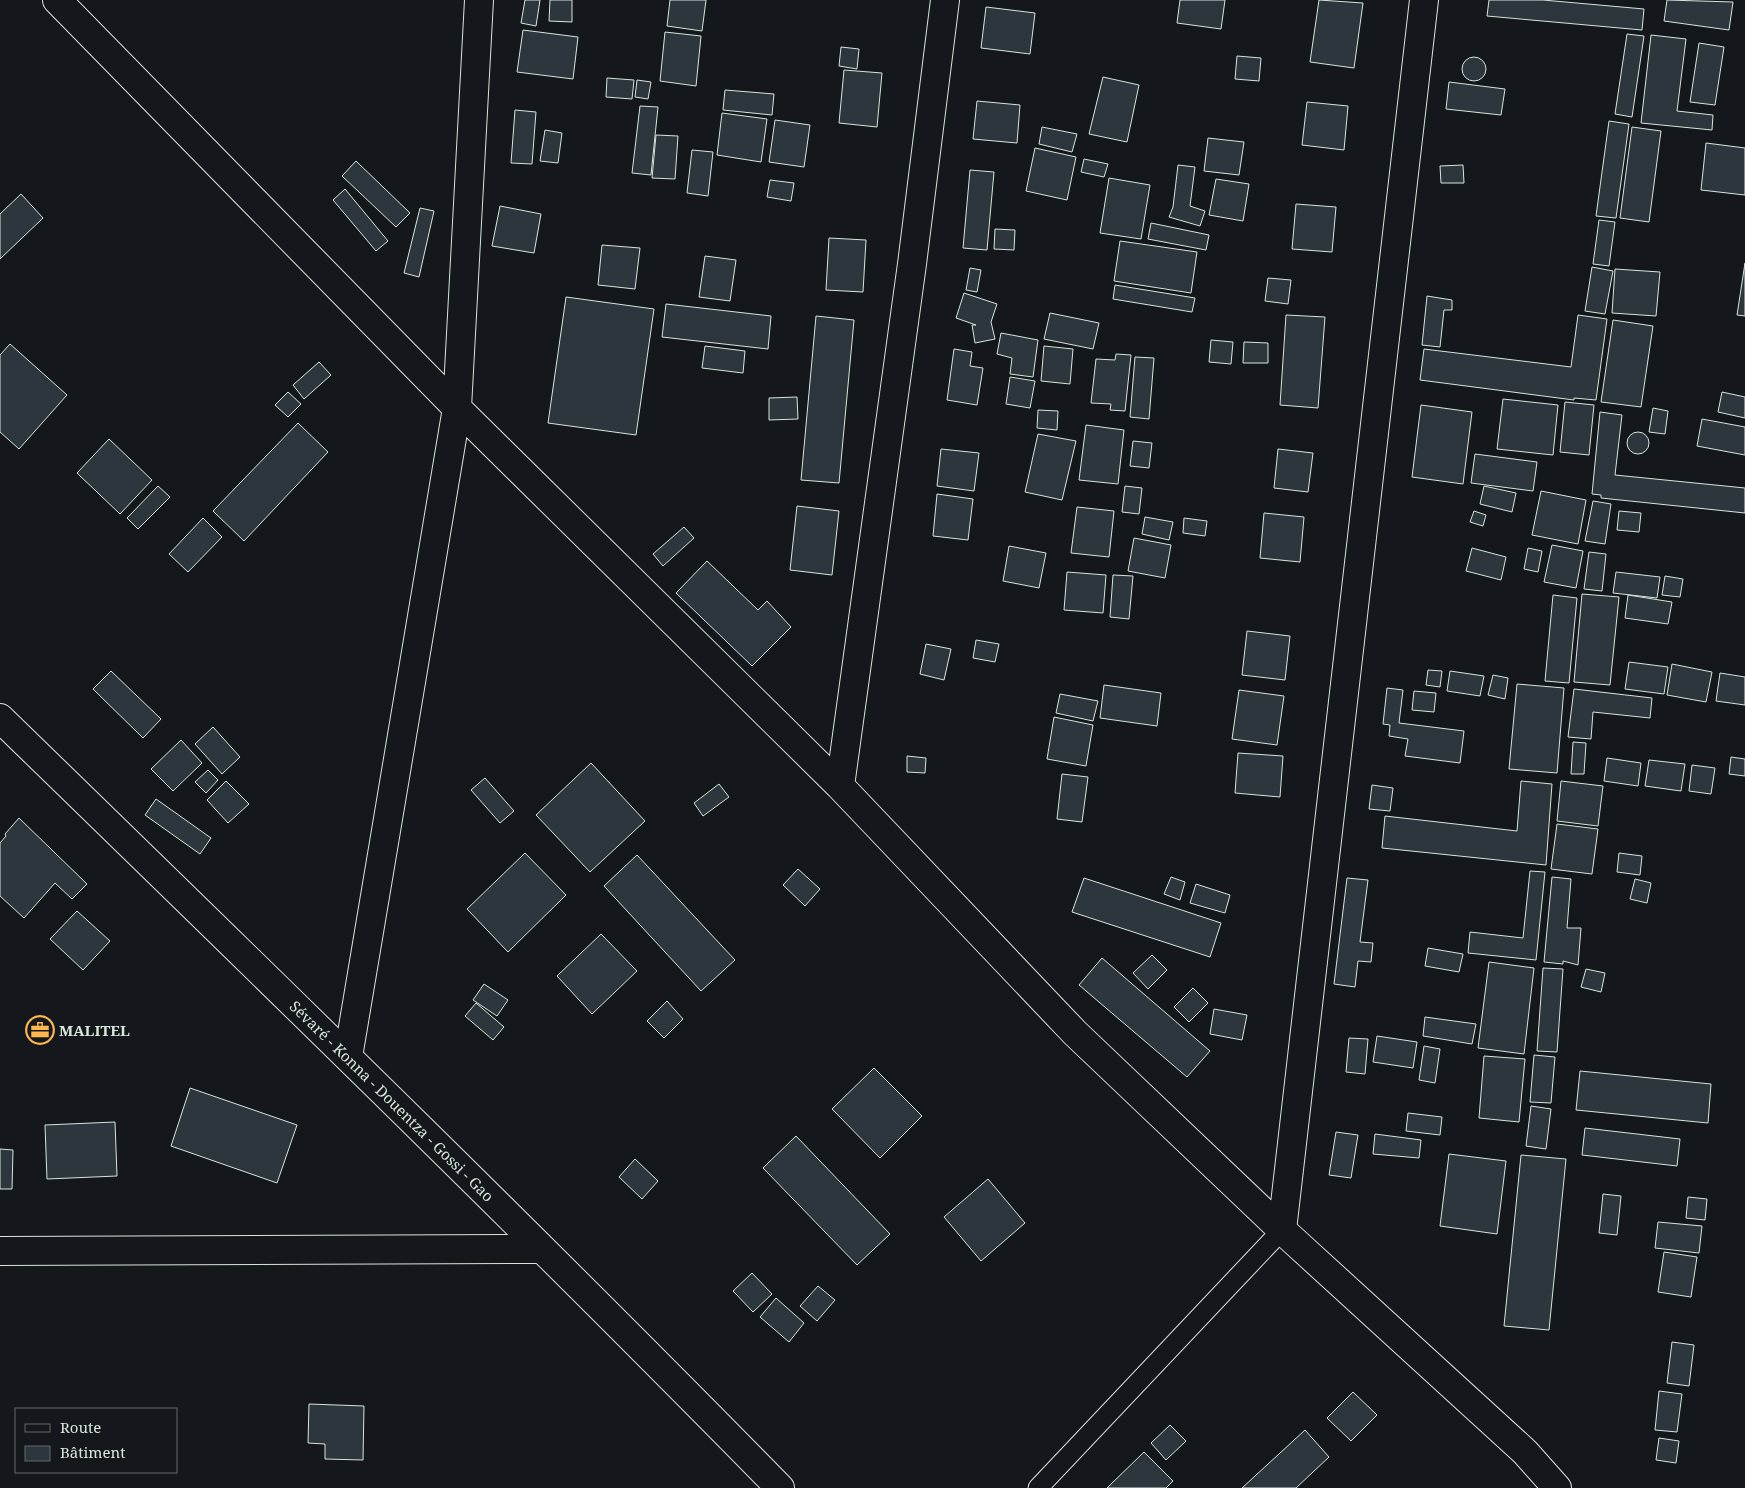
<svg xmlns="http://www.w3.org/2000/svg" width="1745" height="1488" viewBox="0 0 1745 1488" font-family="'Noto Serif',serif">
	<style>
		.building { fill: #2c363c; stroke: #d8e6dc }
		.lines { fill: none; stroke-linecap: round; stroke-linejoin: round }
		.service-casing { stroke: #d8e6dc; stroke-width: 21 }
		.minor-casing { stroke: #d8e6dc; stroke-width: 30 }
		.primary-casing { stroke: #d8e6dc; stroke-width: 30 }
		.service { stroke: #14181c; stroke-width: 19 }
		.minor { stroke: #14181c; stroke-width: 28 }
		.primary { stroke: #14181c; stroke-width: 28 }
		.labels { text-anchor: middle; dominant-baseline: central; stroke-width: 4; stroke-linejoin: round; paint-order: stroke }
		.poi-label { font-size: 15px; font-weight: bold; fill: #d8e6dc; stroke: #14181c; text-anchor: start }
		.street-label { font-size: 15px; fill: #d8e6dc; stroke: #14181c }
	</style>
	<rect width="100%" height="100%" fill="#14181c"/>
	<!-- building -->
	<path class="building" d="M525 0H540L536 26 521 23Z
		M550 0H572V22L549 21Z
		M670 0H706L702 31 667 26Z
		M1180 0H1225L1221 29 1177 23Z
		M1319 0 1363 3 1354 68 1310 62Z
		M1489 0H1543L1644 9 1642 30 1487 16Z
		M1667 0 1733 2 1729 30 1664 21Z
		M986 7 1035 13 1030 54 981 48Z
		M523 30 578 37 573 79 517 72Z
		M665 32 701 36 696 86 660 81Z
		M1627 34 1644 36 1632 117 1615 114Z
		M1651 35 1686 39 1677 111 1713 115 1712 130 1641 123Z
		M1699 43 1724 47 1715 105 1690 102Z
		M841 47 859 49 857 69 839 66Z
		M1237 56 1261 58 1259 81 1235 79Z
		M1462 69a12 12 0 1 1 24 0a12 12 0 1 1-24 0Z
		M844 70 882 73 877 127 839 123Z
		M1103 77 1139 85 1127 142 1089 134Z
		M607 78 634 80 632 99 606 97Z
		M637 80 651 82 648 99 635 97Z
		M1449 82 1505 89 1501 115 1446 109Z
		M725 90 774 94 772 115 723 110Z
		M977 101 1020 105 1017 143 973 139Z
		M1307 102 1348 106 1344 150 1302 145Z
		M640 106 658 107 651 175 632 173Z
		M515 110 536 112 532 164 511 163Z
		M722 113 767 119 761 162 717 155Z
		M775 120 810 125 804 167 769 162Z
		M1609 121 1629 124 1616 218 1596 216Z
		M1042 127 1077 134 1072 152 1039 144Z
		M1632 127 1661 131 1649 222 1620 218Z
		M545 130 562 133 558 163 540 161Z
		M656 135 678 136 675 179 652 178Z
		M1208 138 1244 142 1239 175 1204 171Z
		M1706 143 1745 148V195L1701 190Z
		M1035 148 1076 157 1067 200 1026 191Z
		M692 150 713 152 708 196 687 193Z
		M1084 159 1108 164 1104 177 1081 172Z
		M356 161 410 213 396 227 342 176Z
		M1178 165 1195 167 1190 206 1205 211 1200 226 1169 217 1173 207Z
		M1463 165 1464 183H1441L1440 166Z
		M970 170 994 172 987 250 963 248Z
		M1109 178 1150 185 1141 239 1100 233Z
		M1216 179 1249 184 1243 221 1209 215Z
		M770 180 794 183 791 201 767 197Z
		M345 189 388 241 376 251 333 200Z
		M21 194 43 218 0 259V214Z
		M1296 204 1336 207 1332 252 1292 249Z
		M500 206 541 214 534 253 492 246Z
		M420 208 434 211 419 277 404 273Z
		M1599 220 1615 222 1609 266 1593 264Z
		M1151 223 1209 235 1206 250 1148 239Z
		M995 229 1015 230 1014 250 994 249Z
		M829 238 866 240 863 292 826 290Z
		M1120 241 1197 252 1191 293 1114 281Z
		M602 245 640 248 635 289 598 285Z
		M705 256 736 260 730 301 699 297Z
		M1745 263V316L1737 315Z
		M1592 267 1613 271 1605 314 1585 311Z
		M970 268 981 270 977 292 966 290Z
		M1615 269 1660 272 1656 316 1612 313Z
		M1268 278 1291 280 1288 304 1265 301Z
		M1115 285 1195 298 1192 312 1113 299Z
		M964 293 997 304 991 322 995 339 975 343 972 325H976L956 318Z
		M1427 296 1452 300V310H1444L1440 347 1422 345Z
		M566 297 654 309 636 435 548 423Z
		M666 304 771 316 768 349 662 337Z
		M1050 313 1099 323 1093 349 1044 339Z
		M1286 315 1325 317 1318 408 1280 405Z
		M1578 315 1607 319 1596 400 1574 398V400L1420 380 1424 349 1571 367Z
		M816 316 854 320 839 483 801 480Z
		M1613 320 1653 326 1641 407 1601 402Z
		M1001 333 1038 340 1033 377 1010 374 1012 358 997 354Z
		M1211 340 1233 342 1231 364 1209 362Z
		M1244 342 1268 343V363H1243Z
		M10 344 67 395 19 449 0 432V355Z
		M705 346 745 351 743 373 702 368Z
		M1044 346 1073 349 1070 384 1041 381Z
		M954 349 972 352 970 366 983 368 977 405 947 400Z
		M1116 354 1131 355 1125 411 1110 410 1111 404 1091 403 1096 359 1115 360Z
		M1135 357 1154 358 1149 419 1130 417Z
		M319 362 331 375 304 399 293 385Z
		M1010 377 1035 381 1030 408 1006 404Z
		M288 392 301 404 288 417 275 405Z
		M1722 392 1745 397V418L1718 412Z
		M797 397 798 419 769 420V398Z
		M1503 399 1558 405 1553 455 1497 449Z
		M1565 402 1594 405 1589 455 1560 452Z
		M1421 405 1472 412 1463 484 1412 477Z
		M1653 408 1668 411 1665 434 1649 432Z
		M1038 410 1058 411 1057 430 1037 428Z
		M1600 412 1622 415 1615 475 1745 488V513L1601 498V495L1592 494Z
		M1702 419 1745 427V455L1697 446Z
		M298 423 328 452 244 541 213 511Z
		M1086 425 1124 430 1118 484 1079 480Z
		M1627 443a11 11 0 1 1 22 0a11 11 0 1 1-22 0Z
		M1038 434 1076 441 1062 500 1025 492Z
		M109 439 152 480 120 514 77 473Z
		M1133 441 1152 443 1149 468 1130 466Z
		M941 449 979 453 974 491 937 486Z
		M1278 449 1313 453 1308 492 1274 488Z
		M1475 454 1537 462 1533 491 1471 483Z
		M158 486 170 497 138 529 127 518Z
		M1125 486 1142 488 1139 514 1122 512Z
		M1484 486 1516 493 1512 512 1480 504Z
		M1541 491 1586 500 1578 544 1532 535Z
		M937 494 973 499 968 540 933 536Z
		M1593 501 1611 504 1605 544 1585 541Z
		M797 506 839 511 832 575 790 570Z
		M1077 507 1114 511 1109 557 1071 553Z
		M1474 511 1486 515 1483 526 1470 522Z
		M1619 511 1641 513 1639 532 1617 530Z
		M1264 513 1304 517 1300 562 1260 558Z
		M1145 517 1173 522 1169 540 1142 534Z
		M203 518 222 537 188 572 169 554Z
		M1184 518 1207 521 1205 536 1183 533Z
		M684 527 694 538 663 566 653 554Z
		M1134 538 1171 545 1165 578 1128 571Z
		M1552 545 1583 551 1576 588 1544 582Z
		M1009 546 1046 553 1039 588 1003 581Z
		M1472 548 1506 557 1501 580 1466 571Z
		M1528 548 1542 551 1538 572 1524 569Z
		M1589 552 1606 554 1602 591 1584 589Z
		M707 561 758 610 767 601 791 627 752 666 676 593Z
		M1067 572 1106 575 1103 613 1064 610Z
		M1616 572 1660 577 1657 598 1613 593Z
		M1113 575 1133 576 1129 619 1110 617Z
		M1665 576 1683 579 1680 597 1662 595Z
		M1582 594 1619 597 1610 685 1574 682Z
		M1553 595 1577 598 1569 683 1545 681Z
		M1628 595 1672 602 1668 624 1625 618Z
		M1247 631 1290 636 1285 680 1242 675Z
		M976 640 999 644 995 662 973 658Z
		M926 644 951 649 944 680 920 674Z
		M1629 662 1668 667 1664 694 1625 689Z
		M1672 664 1712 672 1706 702 1667 695Z
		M1428 670 1442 671 1440 687 1426 685Z
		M111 671 161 719 143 738 93 689Z
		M1450 671 1484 676 1480 696 1447 691Z
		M1720 673 1745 677V705L1716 701Z
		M1493 675 1508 678 1505 699 1488 695Z
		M1517 684 1564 688 1557 773 1509 769Z
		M1104 685 1161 693 1157 726 1100 718Z
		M1387 688 1403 690 1399 723 1464 731 1460 763 1405 756 1408 739 1389 736 1390 725 1383 724Z
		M1574 689 1652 698 1650 718 1593 712 1591 739 1568 737Z
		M1239 690 1284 696 1277 745 1232 739Z
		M1414 691 1436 693 1434 712 1412 710Z
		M1060 694 1098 701 1093 721 1056 713Z
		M1054 717 1093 725 1086 766 1047 759Z
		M213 727 240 757 222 774 195 744Z
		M181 740 202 763 173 791 151 769Z
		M1573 742 1586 743 1584 774H1571Z
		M1238 753 1283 756 1280 797 1235 793Z
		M907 756 926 758 925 773 907 772Z
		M1731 757 1745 759V776L1729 774Z
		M1607 758 1641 763 1638 786 1604 781Z
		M1649 760 1685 764 1681 791 1645 786Z
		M591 763 645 821 590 872 536 815Z
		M1692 765 1715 768 1711 794 1689 791Z
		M208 770 218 780 206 793 195 782Z
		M1062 774 1088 777 1082 822 1057 819Z
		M485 778 514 811 500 823 471 790Z
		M226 781 249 804 228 823 207 800Z
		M1521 781 1552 784 1546 865 1382 848 1385 816 1517 831Z
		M1561 781 1603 786 1598 826 1557 821Z
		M719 784 729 797 703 816 694 803Z
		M1372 785 1393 788 1390 811 1369 809Z
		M156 799 211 838 200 854 145 815Z
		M19 818 87 884 72 899 55 883 24 918 0 896V843L6 836 5 834Z
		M1557 824 1598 829 1592 874 1551 869Z
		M525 853 566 895 508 952 467 909Z
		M1619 853 1642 856 1640 875 1617 872Z
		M637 855 735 960 701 991 604 886Z
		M798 869 820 889 805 906 783 885Z
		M1530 871 1545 872 1536 960 1468 953 1470 932 1523 938Z
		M1171 877 1185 882 1180 900 1164 894Z
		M1552 877 1571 879 1567 928H1581L1578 965 1563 961V964L1544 962Z
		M1084 878 1221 923 1210 957 1072 912Z
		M1347 878 1368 880 1360 942 1373 943 1371 962 1358 961 1355 987 1334 984Z
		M1635 879 1651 883 1647 903 1630 899Z
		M1196 884 1230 895 1225 913 1190 903Z
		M77 911 110 941 83 970 50 939Z
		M601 934 637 971 592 1014 557 976Z
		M1428 948 1463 954 1459 972 1425 966Z
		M1152 955 1167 970 1148 989 1133 973Z
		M1102 958 1210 1051 1187 1077 1079 985Z
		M1489 962 1534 968 1524 1054 1478 1048Z
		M1543 968 1563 969 1557 1052 1537 1051Z
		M1586 969 1605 973 1601 992 1581 987Z
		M484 984 508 1000 497 1016 473 1000Z
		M1193 988 1208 1003 1189 1022 1174 1007Z
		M667 1001 683 1019 664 1038 647 1021Z
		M476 1003 504 1027 493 1040 465 1016Z
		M1214 1009 1247 1015 1242 1040 1210 1034Z
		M1425 1017 1476 1024 1472 1044 1423 1036Z
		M1377 1036 1417 1042 1413 1068 1373 1062Z
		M1349 1038 1368 1039 1365 1074 1346 1072Z
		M1424 1046 1440 1049 1435 1083 1419 1080Z
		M1534 1055 1555 1057 1551 1103 1530 1102Z
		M1484 1056 1525 1059 1519 1122 1479 1118Z
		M874 1068 922 1116 880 1158 832 1109Z
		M1580 1071 1711 1084 1708 1123 1576 1110Z
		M190 1088 297 1125 277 1183 171 1146Z
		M1531 1106 1551 1109 1546 1149 1526 1146Z
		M1408 1113 1442 1117 1440 1135 1406 1131Z
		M115 1122 117 1176 47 1179 45 1125Z
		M1585 1128 1680 1139 1677 1166 1582 1155Z
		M1336 1132 1358 1135 1351 1178 1329 1175Z
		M1375 1134 1421 1140 1419 1158 1373 1154Z
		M796 1136 890 1234 857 1265 763 1168Z
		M0 1149 13 1150 12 1189H0Z
		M1449 1154 1506 1161 1497 1234 1440 1226Z
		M1521 1155 1566 1159 1549 1330 1504 1326Z
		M635 1159 658 1181 642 1199 619 1177Z
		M988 1179 1025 1223 981 1261 944 1217Z
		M1603 1194 1621 1196 1617 1235 1599 1233Z
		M1688 1197 1707 1199 1705 1220 1686 1218Z
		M1658 1222 1702 1226 1699 1253 1655 1248Z
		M1664 1252 1697 1257 1691 1297 1658 1292Z
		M752 1273 772 1294 753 1312 733 1291Z
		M818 1286 835 1300 817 1321 800 1306Z
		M776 1298 804 1323 789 1342 760 1317Z
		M1672 1342 1694 1345 1689 1386 1667 1383Z
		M1659 1391 1682 1394 1677 1432 1655 1430Z
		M1353 1392 1377 1415 1351 1441 1327 1418Z
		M309 1404 364 1406 363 1460 325 1459V1444L308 1443Z
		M1170 1425 1186 1441 1166 1460 1151 1443Z
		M1305 1430 1329 1457 1296 1488H1242Z
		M1659 1438 1679 1441 1676 1463 1656 1460Z
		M1144 1452 1173 1481 1166 1488H1107Z"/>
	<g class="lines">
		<defs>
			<path id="service" d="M1038 1488 1282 1230"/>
			<path id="minor" d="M57 0 457 408 840 786 1075 1033 1282 1230 1525 1452 1557 1488
				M840 786 912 264 945 0
				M348 1057 457 408 479 0
				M1282 1230 1424 0
				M0 1251 541 1249"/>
			<g id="primary">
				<path id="s1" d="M0 718C262 973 524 1227 780 1488"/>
			</g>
		</defs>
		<!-- service casing -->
		<use href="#service" class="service-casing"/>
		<!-- minor casing -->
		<use href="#minor" class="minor-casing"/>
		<!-- primary casing -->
		<use href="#primary" class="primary-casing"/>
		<!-- service -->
		<use href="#service" class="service"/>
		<!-- minor -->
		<use href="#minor" class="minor"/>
		<!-- primary -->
		<use href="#primary" class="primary"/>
	</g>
	<!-- icons -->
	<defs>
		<symbol id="office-ring" viewBox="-11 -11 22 22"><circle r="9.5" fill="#14181c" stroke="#ffb74d" stroke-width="1.5"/><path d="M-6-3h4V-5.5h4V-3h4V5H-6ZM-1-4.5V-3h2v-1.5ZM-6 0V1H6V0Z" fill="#ffb74d"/></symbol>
	</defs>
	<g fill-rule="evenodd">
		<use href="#office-ring" x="24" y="1014" width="32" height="32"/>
	</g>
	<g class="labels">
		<!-- poi labels -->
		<g class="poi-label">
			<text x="59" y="1030">MALITEL</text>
		</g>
		<!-- street labels -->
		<g class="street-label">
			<text stroke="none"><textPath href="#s1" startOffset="548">Sévaré - Konna - Douentza - Gossi - Gao</textPath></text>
		</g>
	</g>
	<!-- legend -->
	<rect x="15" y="1408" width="162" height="65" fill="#14181c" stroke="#626a69"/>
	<rect x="25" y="1424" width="25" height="8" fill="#14181c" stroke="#626a69"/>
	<text x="60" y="1433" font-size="15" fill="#d8e6dc">Route</text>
	<rect x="25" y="1446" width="25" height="15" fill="#2c363c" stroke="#626a69"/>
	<text x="60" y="1458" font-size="15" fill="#d8e6dc">Bâtiment</text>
</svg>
